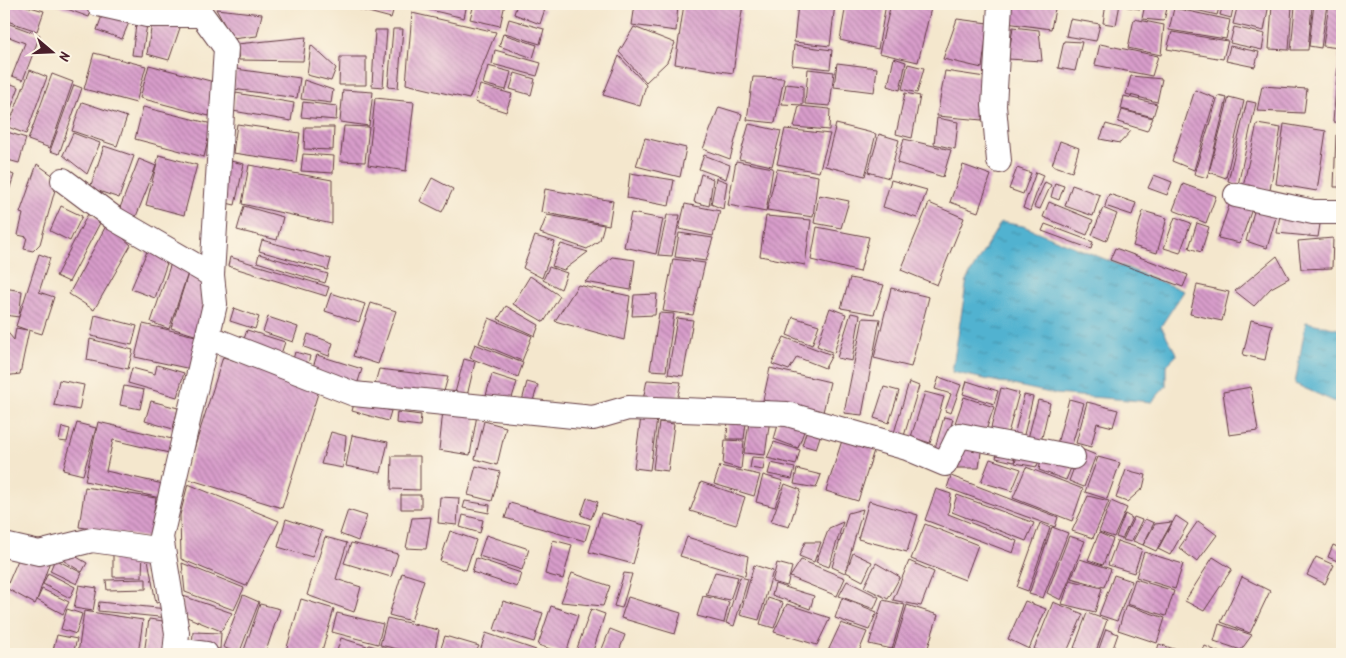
<svg xmlns="http://www.w3.org/2000/svg" width="1346" height="658" viewBox="0 0 1346 658" font-family="Kalam,sans-serif">
	<style>
		.water { fill: url(#water-ripples); stroke: #4e687e }
		.building { fill: url(#building-back-hatch) }
		.lines { fill: none; stroke-linecap: round; stroke-linejoin: round }
		.minor-casing { stroke: #643d43; stroke-width: 26 }
		.minor { stroke: #fff; stroke-width: 24 }
	</style>
	<defs>
		<pattern id="water-ripples" width="26" height="14" patternUnits="userSpaceOnUse" patternTransform="scale(1.25)"><rect width="26" height="14" fill="#51b2d0"/><path d="M2 4q2-2 4 0t4 0M15 11q2-2 4 0t4 0" fill="none" stroke="#4590a9"/></pattern>
		<pattern id="building-back-hatch" width="6" height="6" patternUnits="userSpaceOnUse" patternTransform="scale(1.25)"><rect width="6" height="6" fill="#d89dcb"/><path d="M-1 5l2 2M0 0l6 6M5-1l2 2" fill="none" stroke="#b17fa5"/></pattern>
	</defs>
	<rect width="100%" height="100%" fill="#fcf5e5"/>
	<filter id="ink" filterUnits="userSpaceOnUse"><feTurbulence type="fractalNoise" baseFrequency=".02" numOctaves="2"/><feDisplacementMap in="SourceGraphic" scale="10" xChannelSelector="R" yChannelSelector="G"/><feConvolveMatrix kernelMatrix="1 2 1 2 8 2 1 2 1" color-interpolation-filters="sRGB"/></filter>
	<filter id="wash" filterUnits="userSpaceOnUse"><feTurbulence type="fractalNoise" baseFrequency=".0096" numOctaves="4" result="noise"/><feDisplacementMap in="SourceGraphic" scale="20" xChannelSelector="R" yChannelSelector="G"/><feGaussianBlur stdDeviation="1.12" result="paint"/><feColorMatrix in="noise" values="0 0 0 0 0 0 0 0 0 0 0 0 0 0 0 0 0 1.4 0 .05"/><feComposite in="paint" operator="in"/></filter>
	<g filter="url(#wash)">
		<rect width="100%" height="100%" fill="#f4e7cd"/>
		<!-- water -->
		<path class="water" d="M1001 222 1023 226 1184 291 1161 326 1177 355 1166 366V386L1152 402 1055 394 952 372 967 279Z
			M1306 322 1342 330V405L1295 384Z"/>
		<g id="blocks">
			<!-- building -->
			<path class="building" d="M4 4H20L44 11 37 31 4 20Z
				M57 4H87L93 6 89 17 56 5Z
				M347 4H395L391 18 346 6Z
				M405 4H467L464 18Z
				M474 4H505L500 26 470 19Z
				M517 4H530L545 9 540 24 514 14Z
				M635 4H678L676 31 632 25Z
				M684 4H743L733 73 675 64Z
				M798 4H835L830 46 794 42Z
				M846 4H886L878 49 840 40Z
				M891 4H932L918 62 879 53Z
				M1010 4H1056L1051 29 1006 23Z
				M1106 4H1120L1116 25 1103 23Z
				M1124 4H1142L1140 9 1123 6Z
				M1145 4H1168L1164 21 1142 19Z
				M1170 4H1220L1217 15Z
				M1223 4H1234L1231 18 1220 15Z
				M1236 4H1269L1264 31 1233 24 1237 8 1235 7Z
				M1314 4H1327L1321 48 1309 46Z
				M1329 4H1342L1339 48 1323 46Z
				M1272 5 1292 6 1289 50 1269 49Z
				M1295 6H1312L1308 50H1291Z
				M1174 8 1230 20 1226 39 1169 30Z
				M216 9 262 14 257 36 232 39Z
				M104 10 130 20 122 39 97 30Z
				M412 13 496 32 469 99 406 84Z
				M137 17 148 18 142 56 132 55Z
				M153 17 182 22 169 60 147 54Z
				M509 19 544 29 540 44 505 33Z
				M957 19 988 23 982 68 943 59Z
				M1070 19 1100 24 1096 41 1066 36Z
				M1134 19 1164 25 1161 55 1128 48Z
				M4 22 40 35 23 80 12 76 25 43 4 35Z
				M634 27 675 43 667 62 646 82 619 52Z
				M1013 27 1039 30 1042 61 1008 59Z
				M1234 27 1265 34 1262 50 1230 43Z
				M393 29H403L398 88 388 87Z
				M375 30H387L383 87 372 86Z
				M1172 32 1228 41 1223 59 1167 49Z
				M503 34 537 45 533 58 499 46Z
				M306 37 303 61 239 60 237 44Z
				M1064 41 1082 42 1075 71 1058 68Z
				M1100 44 1158 56 1152 76 1095 65Z
				M311 45 336 68 331 81 307 75Z
				M794 45 832 50 830 69 792 65Z
				M1230 46 1259 52 1255 67 1226 61Z
				M495 50 541 63 537 76 492 64Z
				M94 53 146 66 136 103 84 89Z
				M1339 54H1342V123L1333 122Z
				M619 56 646 85 640 106 603 95Z
				M340 57H366V85H339Z
				M894 58 906 62 900 90 888 86Z
				M837 63 877 68 874 92 834 87Z
				M908 64 924 68 917 93 902 89Z
				M149 65 218 83 209 116 140 98Z
				M488 66 511 72 506 90 483 84Z
				M236 69 300 78 297 98 233 89Z
				M808 69 834 72 830 106 805 104Z
				M30 70 47 77 26 134 8 127Z
				M945 71 985 77 982 120 937 116Z
				M515 73 535 79 531 95 510 89Z
				M52 74 73 82 50 148 28 140Z
				M1131 76 1162 79 1157 102 1126 94Z
				M753 77 784 78 775 123 747 120Z
				M304 80 333 90 331 103 301 99Z
				M4 81 19 87 10 111 4 109Z
				M786 84 803 86V105L782 104Z
				M74 85 82 88 59 154 50 151Z
				M480 85 512 94 506 112 475 102Z
				M1262 86 1307 89 1304 113 1257 111Z
				M343 90 373 92 369 126 340 122Z
				M1195 90 1215 98 1194 170 1172 161Z
				M236 93 294 103 291 121 233 111Z
				M905 93 920 96 912 138 896 134Z
				M1124 96 1157 104 1153 117 1121 109Z
				M1218 96 1227 98 1207 178 1194 174Z
				M1229 97 1244 101 1226 178 1209 172Z
				M375 98 414 102 406 171 368 165Z
				M1247 101 1256 103 1238 185 1228 181Z
				M82 102 127 117 117 146 72 131Z
				M303 102 337 106 336 120 301 117Z
				M799 106 830 109 829 130 794 127Z
				M143 107 212 124 204 157 135 139Z
				M719 107 742 114 730 159 703 149Z
				M1122 110 1153 118 1147 131 1118 122Z
				M937 118 958 122 955 149 934 144Z
				M237 124 300 133 296 162 233 153Z
				M749 124 781 131 772 166 739 159Z
				M836 124 876 134 865 176 825 166Z
				M1106 124 1131 131 1120 143 1100 139Z
				M1257 124 1281 128 1270 190 1243 187Z
				M1284 124 1326 131 1317 191 1276 184Z
				M344 126 369 127 365 162 340 161Z
				M305 127H334L333 150 304 149Z
				M785 129 830 134 819 172 777 164Z
				M4 131 26 138 19 163 4 159Z
				M73 133 100 143 87 174 63 155Z
				M879 134 899 140 889 178 868 172Z
				M1336 135 1342 136V187H1334Z
				M645 138 686 148 680 177 636 166Z
				M904 139 951 150 943 177 897 163Z
				M1060 141 1079 148 1072 172 1052 165Z
				M104 146 134 156 119 198 90 188Z
				M303 154 334 156 333 173 301 171Z
				M159 155 197 165 184 215 146 205Z
				M704 155 730 165 726 179 699 169Z
				M139 159 156 166 135 219 118 213Z
				M226 160 244 164 235 205 217 201Z
				M736 161 773 168 766 212 728 205Z
				M37 164 58 179 40 244 33 251 24 249 27 237 18 235 23 214 20 213Z
				M249 165 332 180V224L242 204Z
				M963 165 991 175 978 212 950 202Z
				M1017 168 1031 173 1023 194 1009 189Z
				M777 169 818 176 813 217 767 210Z
				M4 171 14 175 7 197 4 196Z
				M1036 172 1043 175 1030 211 1023 208Z
				M630 173 674 180 669 206 627 198Z
				M701 174 713 179 709 206 694 202Z
				M1154 175 1172 182 1167 195 1148 188Z
				M432 178 453 189 442 212 420 201Z
				M716 178 727 182 723 209 711 204Z
				M891 180 927 190 917 218 883 207Z
				M1045 182 1051 185 1040 209 1034 207Z
				M1055 183 1064 186 1059 200 1051 197Z
				M1183 184 1216 196 1206 223 1173 210Z
				M1072 185 1100 195 1093 216 1065 206Z
				M545 189 613 201 609 225 541 212Z
				M1109 194 1136 203 1132 215 1105 206Z
				M819 195 849 201 841 228 814 223Z
				M1231 200 1254 203 1240 243 1218 238Z
				M1049 202 1093 220 1087 235 1043 217Z
				M929 203 964 218 937 285 901 270Z
				M685 204 720 211 713 236 679 229Z
				M1256 204 1279 207 1267 248 1246 241Z
				M61 206 82 216 70 241 50 231Z
				M244 206 283 217 277 240 237 230Z
				M1103 208 1117 214 1106 241 1092 235Z
				M1281 209 1321 218 1318 237 1277 233Z
				M1143 211 1167 218 1157 253 1133 246Z
				M631 213 663 219 656 254 624 247Z
				M88 214 101 221 69 282 56 276Z
				M547 215 604 225 600 240 587 249 540 233Z
				M667 215H680L672 256 658 255Z
				M766 216 811 220 805 265 760 256Z
				M1175 217 1191 223 1180 253 1164 248Z
				M1197 223 1209 227 1201 252 1189 248Z
				M107 224 131 245 94 310 69 294Z
				M1045 224 1093 242 1091 249 1042 231Z
				M817 227 869 237 860 272 811 260Z
				M679 233 713 238 706 261 675 257Z
				M535 236 555 242 542 278 523 268Z
				M1333 238 1332 268 1301 269 1298 241Z
				M262 240 331 259 328 270 259 251Z
				M561 244 588 252 564 270 552 266Z
				M1115 248 1188 275 1183 287 1110 260Z
				M148 249 168 260 155 298 131 289Z
				M39 254 50 258 39 292 54 297 42 334 29 330 20 374 4 376V328L14 340 16 328 27 330 16 326Z
				M259 254 328 274 325 283 257 262Z
				M1277 256 1289 278 1271 288 1254 306 1235 291Z
				M173 257 191 264 169 329 151 322Z
				M230 257 329 287 326 296 228 266Z
				M612 257 635 260 631 290 585 282Z
				M673 259 705 263 693 315 663 311Z
				M191 264 210 299 198 336 171 328Z
				M549 267 567 273 561 289 543 280Z
				M530 276 560 296 544 322 513 304Z
				M850 278 884 285 874 314 841 308Z
				M578 285 630 296 624 340 555 321Z
				M1197 285 1229 292 1222 321 1190 314Z
				M4 288 22 291 19 317 4 315Z
				M891 288 929 297 911 367 874 358Z
				M331 293 365 304 359 322 325 311Z
				M657 294 655 315 632 316 634 295Z
				M371 303 396 311 378 364 353 356Z
				M506 306 539 325 535 336 498 319Z
				M234 308 259 317 255 329 230 321Z
				M830 308 846 314 834 353 817 346Z
				M659 313 674 314 666 371 650 370Z
				M851 313 860 315 852 361 837 358Z
				M95 315 137 326 132 345 91 336Z
				M268 317 298 327 293 342 263 332Z
				M793 317 819 325 812 345 787 335Z
				M489 318 532 336 522 361 479 343Z
				M677 318 693 320 683 376 668 374Z
				M863 318 880 319 862 415 844 413Z
				M1251 320 1272 325 1265 360 1243 355Z
				M143 324 200 337 191 369 135 357Z
				M247 330 285 342 280 357 242 345Z
				M308 334 333 343 329 356 304 347Z
				M784 337 832 355 825 368 797 357 789 370 772 364Z
				M90 339 133 350 128 369 87 360Z
				M475 344 523 363 518 377 470 358Z
				M295 352 310 356 307 368 292 363Z
				M317 355 362 369 357 385 312 370Z
				M223 357 320 387 282 508 185 478Z
				M464 359 475 362 467 396 455 393Z
				M157 365 184 373 177 397 128 383 132 368 155 374Z
				M770 368 830 382 823 412 763 400Z
				M379 369 448 377 441 402 373 390Z
				M492 374 517 382 509 407 485 399Z
				M939 377 961 385 951 413 945 411 951 394 935 389Z
				M59 380 84 385 79 410 54 405Z
				M647 380 681 382 677 401 643 400Z
				M967 381 998 391 994 404 963 394Z
				M527 382 538 385 532 404 522 401Z
				M909 382 919 386 904 436 894 433Z
				M124 386 144 390 140 409 120 405Z
				M884 387 899 391 889 423 874 418Z
				M1251 387 1258 431 1229 435 1223 392Z
				M1001 388 1019 393 1007 437 990 432Z
				M925 392 944 397 930 443 911 437Z
				M1024 395 1033 397 1022 443 1013 440Z
				M964 397 994 407 984 436 954 426Z
				M1069 399 1084 403 1071 448 1057 444Z
				M355 400 391 411 388 421 352 411Z
				M1038 400 1050 403 1040 446 1027 442Z
				M151 401 178 408 173 429 145 421Z
				M1087 402 1118 410 1113 427 1097 423 1091 447 1076 443Z
				M443 410 477 415 470 455 439 450Z
				M397 412 421 415 420 426 396 423Z
				M728 415H747L744 439H727Z
				M641 417 657 419 650 470 634 468Z
				M750 417 770 419 765 455 744 453Z
				M944 417 953 419 942 457 933 455Z
				M780 418 806 426 798 448 774 439Z
				M484 421 506 427 497 465 475 459Z
				M98 422 172 439 169 453 113 440 106 471 163 484 160 498 85 481Z
				M659 422 674 424 668 471 653 469Z
				M77 423 96 428 83 475 63 470Z
				M809 423 823 427 816 449 802 445Z
				M62 427 70 429 67 442 59 441Z
				M331 432 346 436 343 468 321 464Z
				M844 434 876 444 858 501 826 491Z
				M352 435 388 442 381 473 346 466Z
				M725 440 744 441 741 469 723 464Z
				M961 440 982 444 979 468H950Z
				M774 442 800 450 796 465 767 458Z
				M999 446 1017 449 1014 462 996 458Z
				M1019 449 1041 453 1037 467 1015 463Z
				M1081 449 1096 455 1084 487 1069 481Z
				M1042 455 1073 463 1066 480 1039 470Z
				M392 456H420V490L391 489Z
				M752 457 765 458 763 470 750 468Z
				M1098 457 1120 463 1107 499 1085 492Z
				M990 459 1021 469 1012 491 981 482Z
				M771 463 795 468 792 479 768 474Z
				M476 466 500 472 492 501 468 495Z
				M720 466 760 475 754 496 714 484Z
				M1026 467 1083 489 1072 521 1013 498Z
				M797 469 821 475 816 488 794 484Z
				M1126 470 1146 475 1143 488 1127 502 1116 498Z
				M763 475 783 481 775 507 756 502Z
				M951 476 1058 517 1055 527 947 488Z
				M701 482 745 497 736 525 690 511Z
				M188 484 279 521 246 586 181 559 180 515Z
				M785 484 801 490 789 527 771 522Z
				M85 487 156 498 150 538 79 527Z
				M936 489 951 494 948 514 1017 541 1013 553 925 520Z
				M401 495H421V509H401Z
				M957 495 1034 523 1026 541 952 512Z
				M1088 496 1109 501 1093 538 1072 531Z
				M440 497 459 498 457 525 438 523Z
				M587 498 598 502 591 519 581 515Z
				M465 501 490 505 489 513 463 508Z
				M869 501 918 515 907 552 858 539Z
				M1111 501 1127 508 1114 537 1099 532Z
				M510 503 590 525 585 541 505 518Z
				M863 509 845 573 832 567 848 513Z
				M348 510 367 516 358 541 340 534Z
				M601 513 644 525 633 564 589 552Z
				M1125 514 1132 518 1122 539 1116 537Z
				M463 515 483 520 480 533 460 527Z
				M1176 516 1188 524 1170 555 1158 549Z
				M431 517 426 549 406 548 412 518Z
				M1134 517 1142 520 1131 542 1123 540Z
				M286 519 322 531 312 557 278 547Z
				M1145 519 1154 523 1143 545 1133 541Z
				M1198 521 1217 535 1197 562 1179 548Z
				M843 522 829 567 816 562 829 528Z
				M1172 522 1156 551 1143 545 1155 524Z
				M1040 523 1050 528 1028 591 1017 587Z
				M925 524 978 545 965 580 911 559Z
				M1052 527 1068 533 1043 598 1029 594Z
				M450 531 476 540 466 570 440 561Z
				M1099 533 1113 539 1103 565 1088 560Z
				M486 535 529 549 522 570 479 556Z
				M1069 536 1085 541 1061 600 1047 593Z
				M325 537 347 543 336 579 361 587 354 612 307 595Z
				M687 537 748 556 745 576 680 556Z
				M553 540 572 545 563 579 545 574Z
				M1117 541 1142 549 1134 573 1108 565Z
				M805 542H821L814 562 799 556Z
				M351 543 398 554 391 577 344 563Z
				M1333 545 1342 549V563L1328 557Z
				M63 549 87 563 82 572 56 556Z
				M113 549H143L142 577H113Z
				M1144 552 1183 564 1175 589 1136 577Z
				M21 553 50 561 37 600 42 589 69 602 63 614 37 600 35 604 6 588Z
				M156 553 164 601 156 603 147 554Z
				M853 553 872 562 863 581 846 572Z
				M1213 557 1232 569 1204 611 1185 601Z
				M1316 557 1334 565 1325 584 1307 575Z
				M476 558 521 573 517 587 472 572Z
				M55 559 82 573 77 584 50 571Z
				M1080 559 1111 569 1104 587 1071 578Z
				M801 560 845 578 837 596 790 577Z
				M909 561 934 572 921 606 893 600Z
				M182 563 244 588 234 610 185 592Z
				M777 563 792 567 787 586 772 582Z
				M876 563 900 577 888 599 864 587Z
				M754 565 773 571 759 620 740 615Z
				M715 572 738 577 730 600 706 595Z
				M48 573 75 587 70 598 43 584Z
				M402 573 424 580 411 621 389 615Z
				M572 573 610 586 603 606 561 602Z
				M624 573 632 574 622 608 614 606Z
				M1114 575 1132 581 1117 621 1099 615Z
				M740 577 748 579 734 626 726 623Z
				M1242 577 1270 591 1250 633 1221 622Z
				M146 579V589L107 590 106 580Z
				M1135 579 1174 591 1166 616 1127 604Z
				M1070 580 1102 588 1095 612 1062 604Z
				M847 581 879 597 874 609 839 596Z
				M775 584 814 596 810 609 772 595Z
				M79 585 97 588 93 611 74 608Z
				M243 595 259 602 239 654 223 647Z
				M183 596 232 613 221 631 182 615Z
				M703 596 729 602 724 623 697 616Z
				M628 597 681 613 675 634 621 618Z
				M768 598 783 603 774 628 760 624Z
				M842 598 877 612 869 630 835 618Z
				M301 599 334 609 321 654H285Z
				M883 600 905 605 892 649 869 644Z
				M503 601 543 613 534 642 494 630Z
				M1025 601 1046 609 1029 649 1008 639Z
				M99 602 167 609 169 618 98 611Z
				M1053 602 1083 614 1066 654H1050L1034 649Z
				M260 604 280 609 265 654H245L243 653Z
				M787 604 830 618 817 645 774 632Z
				M907 605 938 615 926 654H892Z
				M1126 605 1165 618 1157 643 1118 630Z
				M551 606 578 615 566 654 538 645Z
				M67 609 82 614 76 634 61 629Z
				M591 609 605 614 592 654H575Z
				M84 611 143 620 138 654H78Z
				M337 613 383 624 378 644 332 632Z
				M1087 613 1107 620 1095 654 1074 648Z
				M387 618 439 630 434 654H420L380 645Z
				M149 619 170 622 166 654H144Z
				M841 623 867 632 858 654H837L828 651Z
				M1219 624 1252 635 1241 650 1214 641Z
				M610 629 625 635 618 654H600Z
				M1106 629 1118 634 1111 654H1097Z
				M193 632 221 633 220 649 192 648Z
				M486 633 536 650 535 654H479Z
				M57 635 77 639 73 654H52Z
				M445 636 479 646 475 654H439Z
				M341 638 367 646 365 654H336Z
				M1159 644 1189 654H1156Z
				M369 645 380 648 378 654H366Z
				M1205 646 1223 654H1201Z
				M381 647 408 654H379Z"/>
		</g>
	</g>
	<g filter="url(#ink)">
		<use href="#blocks" fill-opacity="0" stroke="#643d43" stroke-width="1"/>
		<g class="lines">
			<defs>
				<path id="minor" d="M98 4 147 15H202
					M999 161 994 106 1000 4
					M63 180 115 219 212 275
					M1236 195 1313 212H1342
					M208 337 354 394 593 418 628 408 787 414 907 448 945 464 959 435 1073 457
					M4 545 39 553 92 540 163 550
					M176 650 206 654
					M175 654 177 633 161 537 215 304 212 275 226 48 194 4"/>
			</defs>
			<!-- minor casing -->
			<use href="#minor" class="minor-casing"/>
			<!-- minor -->
			<use href="#minor" class="minor"/>
		</g>
	</g>
	<!-- margin -->
	<rect width="1346" height="658" fill="none" stroke="#fcf5e5" stroke-width="20"/>
	<!-- north arrow -->
	<g transform="translate(52 52) rotate(109)" stroke="#fcf5e5" stroke-width="4" paint-order="stroke">
	<path d="M0-4L9 19L0 12L-9 19Z" fill="#4a1f2b"/>
	<text y="-8" font-size="14" font-weight="bold" text-anchor="middle" fill="#4a1f2b">N</text>
	</g>
</svg>
